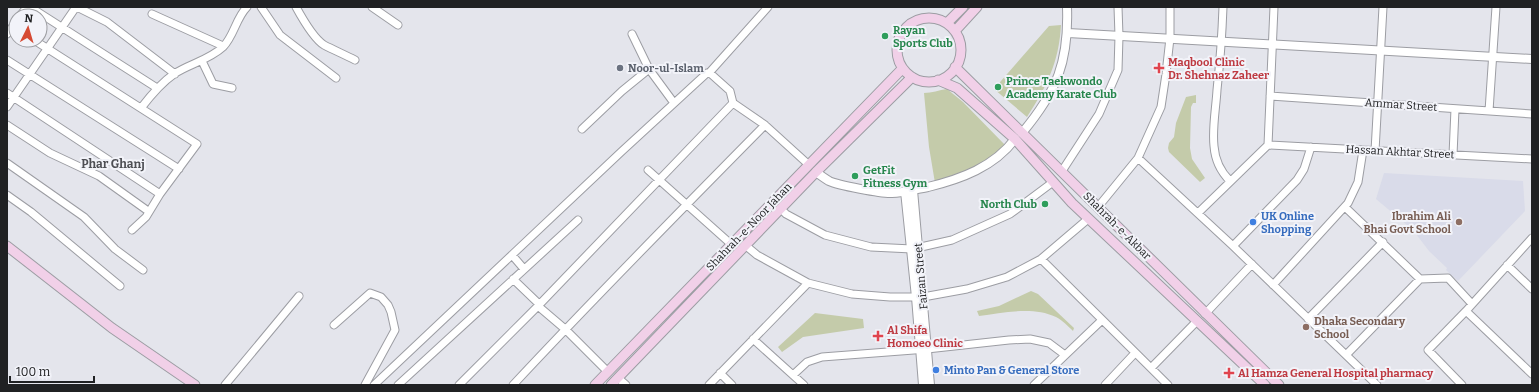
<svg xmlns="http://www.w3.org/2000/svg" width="1539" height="392" viewBox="0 0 1539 392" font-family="Bitter,serif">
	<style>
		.built { fill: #d9dbe9 }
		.green { fill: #c4cbaa }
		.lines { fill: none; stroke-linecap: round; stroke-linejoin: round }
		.minor-casing { stroke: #9c9da3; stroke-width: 9 }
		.tertiary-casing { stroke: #9c9da3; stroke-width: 10 }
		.secondary-casing { stroke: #9c9da3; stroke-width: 11 }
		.minor { stroke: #fff; stroke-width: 7 }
		.tertiary { stroke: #fff; stroke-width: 8 }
		.secondary { stroke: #f1d0e8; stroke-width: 9 }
		.leisure-dot { fill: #2e9e5b; stroke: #f2f3f9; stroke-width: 1.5 }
		.worship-dot { fill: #6b7280; stroke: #f2f3f9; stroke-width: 1.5 }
		.health-dot { fill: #e0444e; stroke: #f2f3f9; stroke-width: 1.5 }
		.shop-dot { fill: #3f7fe0; stroke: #f2f3f9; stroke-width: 1.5 }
		.education-dot { fill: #8d6e63; stroke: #f2f3f9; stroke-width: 1.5 }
		.labels { text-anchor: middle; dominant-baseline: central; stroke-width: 4; stroke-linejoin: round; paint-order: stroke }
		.leisure-label { font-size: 11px; font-weight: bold; fill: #27864d; stroke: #f2f3f9; text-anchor: start }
		.health-label { font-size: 11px; font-weight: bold; fill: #be3a42; stroke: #f2f3f9; text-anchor: start }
		.worship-label { font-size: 11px; font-weight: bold; fill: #5b616d; stroke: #f2f3f9; text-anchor: start }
		.street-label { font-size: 11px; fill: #202123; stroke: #f2f3f9 }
		.shop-label { font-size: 11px; font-weight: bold; fill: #366cbe; stroke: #f2f3f9; text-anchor: start }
		.education-label { font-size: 11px; font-weight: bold; fill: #785e54; stroke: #f2f3f9; text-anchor: end }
		.neighbourhood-label { font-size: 12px; font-weight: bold; fill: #4e4f54; stroke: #f2f3f9 }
	</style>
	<rect width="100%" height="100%" fill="#e4e5ec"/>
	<!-- built -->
	<path class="built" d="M1384 173 1523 181 1525 211 1458 281 1446 270 1447 268 1429 251 1413 230 1376 199Z"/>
	<!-- green -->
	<path class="green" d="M1061 25C1059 62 1047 86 1027 117L994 89 1049 26Z
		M947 89 963 102 1006 146 976 168 935 183 929 147 924 93C932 93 939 90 947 89Z
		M1196 95V103H1193L1191 107 1190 148 1192 159 1205 178 1200 182 1169 152 1168 148 1169 143 1174 137 1176 123 1186 97Z
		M1031 291 1038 294 1074 328 1073 331C1068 326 1062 320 1056 317 1032 306 1004 313 979 316L977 311 999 306Z
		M815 313 863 319 864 328 803 337 782 352 778 347Z"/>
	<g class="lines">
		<defs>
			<path id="minor" d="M30 7 157 88
				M77 7 107 22 175 74
				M261 7 280 35 336 78
				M296 7C302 18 313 38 324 45 334 50 345 55 355 60
				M372 7 398 25
				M1223 7C1222 35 1220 62 1217 90 1216 108 1212 128 1214 146 1215 160 1220 171 1230 181
				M152 14 223 46
				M20 16 27 7
				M7 34 16 22
				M632 34 649 69 674 103
				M34 40 197 144 160 194 146 217 132 230
				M7 60 179 169
				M202 61 213 84 232 88
				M709 73 768 7
				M7 93 160 194
				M1270 96 1532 114
				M7 107 76 7
				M141 108C151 95 161 83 174 74 189 64 209 60 223 47 234 36 236 18 247 7
				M1489 111 1496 7
				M7 125 50 153 99 176 148 211
				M582 129 622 91 649 69
				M1268 145 1532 159
				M1375 151 1383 7
				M1453 155 1455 109
				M1138 158 1233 246 1377 385
				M7 163 84 217 115 249 143 270
				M648 170 732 245
				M1062 171 1099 114 1118 70 1119 36 1118 7
				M7 195 31 212 120 286
				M1098 207 1138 158 1161 107 1166 74 1170 38V7
				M1345 207 1420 279
				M781 209 786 214 825 235 871 247 912 249 952 240 1010 214 1053 182
				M1198 213 1268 145 1274 7
				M745 245 757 255 808 283 852 294 890 297H923L967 289 1007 277 1041 259 1088 219
				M1233 246 1297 180 1304 169 1311 147
				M512 255 524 269
				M1041 259 1168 385
				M1507 265 1532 289
				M513 279 539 304
				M1273 285 1348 203 1358 182 1363 150
				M538 306 565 329 608 372
				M1466 311 1532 374
				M1205 314 1252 264
				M1308 319 1383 242
				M334 325 370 293 381 297 388 305 391 312 395 330 365 385
				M753 339 804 385
				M1346 355 1420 279 1448 278 1472 304
				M1151 368 1197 321
				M720 373 732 385
				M793 375 807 362 822 357 927 349 1009 340 1030 339 1049 343 1065 355
				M618 378 626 385
				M225 385 299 296
				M374 385 621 152 707 73 711 74 730 91 733 103 765 125 809 165
				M398 385 578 220
				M459 385 538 306 733 103
				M513 385C595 297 680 211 765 125
				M709 385 808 283
				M1034 385 1102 320
				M1105 385 1135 353
				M1462 385 1428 350 1466 311 1532 238"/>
			<path id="tertiary" d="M1068 33 1532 59
				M1022 133C1057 91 1069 62 1067 7
				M816 172C820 175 824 178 829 181 837 185 883 194 892 193 904 193 916 189 928 187 961 179 994 167 1015 139
				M913 190 930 385
				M905 191 916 297 923 385"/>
			<path id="secondary" d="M897 50a32 32 0 1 1 64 0a32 32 0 1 1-64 0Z
				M947 23 963 7
				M955 31 977 7
				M955 67 1279 385
				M938 80 957 88 1015 139 1072 203 1265 385
				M7 246 112 328 195 385
				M595 385 902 69
				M611 385 816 172 912 77"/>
		</defs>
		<!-- minor casing -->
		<use href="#minor" class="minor-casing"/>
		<!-- tertiary casing -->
		<use href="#tertiary" class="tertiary-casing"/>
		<!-- secondary casing -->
		<use href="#secondary" class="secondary-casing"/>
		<!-- minor -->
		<use href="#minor" class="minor"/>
		<!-- tertiary -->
		<use href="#tertiary" class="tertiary"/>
		<!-- secondary -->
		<use href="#secondary" class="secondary"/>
	</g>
	<!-- markers -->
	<g class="leisure-dot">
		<circle cx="885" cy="36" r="4"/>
		<circle cx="998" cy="87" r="4"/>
		<circle cx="855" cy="176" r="4"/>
		<circle cx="1045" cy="204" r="4"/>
	</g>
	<circle class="worship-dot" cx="620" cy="68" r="4"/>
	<g class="health-dot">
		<path d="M1157 62h4v4h4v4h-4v4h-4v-4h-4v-4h4z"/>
		<path d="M876 330h4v4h4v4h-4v4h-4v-4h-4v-4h4z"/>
		<path d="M1227 367h4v4h4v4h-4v4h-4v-4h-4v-4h4z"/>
	</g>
	<g class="shop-dot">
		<circle cx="1253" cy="222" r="4"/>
		<circle cx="936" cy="370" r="4"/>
	</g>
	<g class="education-dot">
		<circle cx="1459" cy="222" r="4"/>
		<circle cx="1306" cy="327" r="4"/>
	</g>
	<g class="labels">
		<!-- leisure labels -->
		<g class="leisure-label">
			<text x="893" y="30">Rayan<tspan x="893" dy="13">Sports Club</tspan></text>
			<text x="1006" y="81">Prince Taekwondo<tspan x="1006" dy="13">Academy Karate Club</tspan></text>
			<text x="863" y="170">GetFit<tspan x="863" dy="13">Fitness Gym</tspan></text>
			<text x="1037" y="204" text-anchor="end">North Club</text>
		</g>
		<!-- health labels -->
		<g class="health-label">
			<text x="1168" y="62">Maqbool Clinic<tspan x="1168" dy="13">Dr. Shehnaz Zaheer</tspan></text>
			<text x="887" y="330">Al Shifa<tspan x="887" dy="13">Homoeo Clinic</tspan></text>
			<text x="1238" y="373">Al Hamza General Hospital pharmacy</text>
		</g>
		<!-- worship labels -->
		<g class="worship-label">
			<text x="628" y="68">Noor-ul-Islam</text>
		</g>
		<!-- street labels -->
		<g class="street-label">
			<text transform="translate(1401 105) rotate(4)">Ammar Street</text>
			<text transform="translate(1400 152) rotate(3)">Hassan Akhtar Street</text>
			<text transform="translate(1117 226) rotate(45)">Shahrah-e-Akbar</text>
			<text transform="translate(749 227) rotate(-46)">Shahrah-e-Noor Jahan</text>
			<text transform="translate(921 276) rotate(-95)">Faizan Street</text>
		</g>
		<!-- shop labels -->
		<g class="shop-label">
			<text x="1261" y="216">UK Online<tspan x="1261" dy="13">Shopping</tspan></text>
			<text x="944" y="370">Minto Pan &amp; General Store</text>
		</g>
		<!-- education labels -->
		<g class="education-label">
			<text x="1451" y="216">Ibrahim Ali<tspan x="1451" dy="13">Bhai Govt School</tspan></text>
			<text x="1314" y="321" text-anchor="start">Dhaka Secondary<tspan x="1314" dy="13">School</tspan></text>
		</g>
		<!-- neighbourhood labels -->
		<g class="neighbourhood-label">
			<text x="113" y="164">Phar Ghanj</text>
		</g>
	</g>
	<!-- border -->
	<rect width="1539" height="392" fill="none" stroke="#202123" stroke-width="16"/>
	<!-- north arrow -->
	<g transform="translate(28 28) rotate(5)"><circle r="19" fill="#f2f3f9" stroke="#9e9fa3"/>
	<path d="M0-3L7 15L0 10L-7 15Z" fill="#d64a33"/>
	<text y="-6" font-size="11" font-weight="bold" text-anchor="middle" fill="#202123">N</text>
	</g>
	<!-- scale -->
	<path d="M10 376v6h84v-6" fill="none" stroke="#202123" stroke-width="2"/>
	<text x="16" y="376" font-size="12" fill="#202123" stroke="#f2f3f9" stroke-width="3" paint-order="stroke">100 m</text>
</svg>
